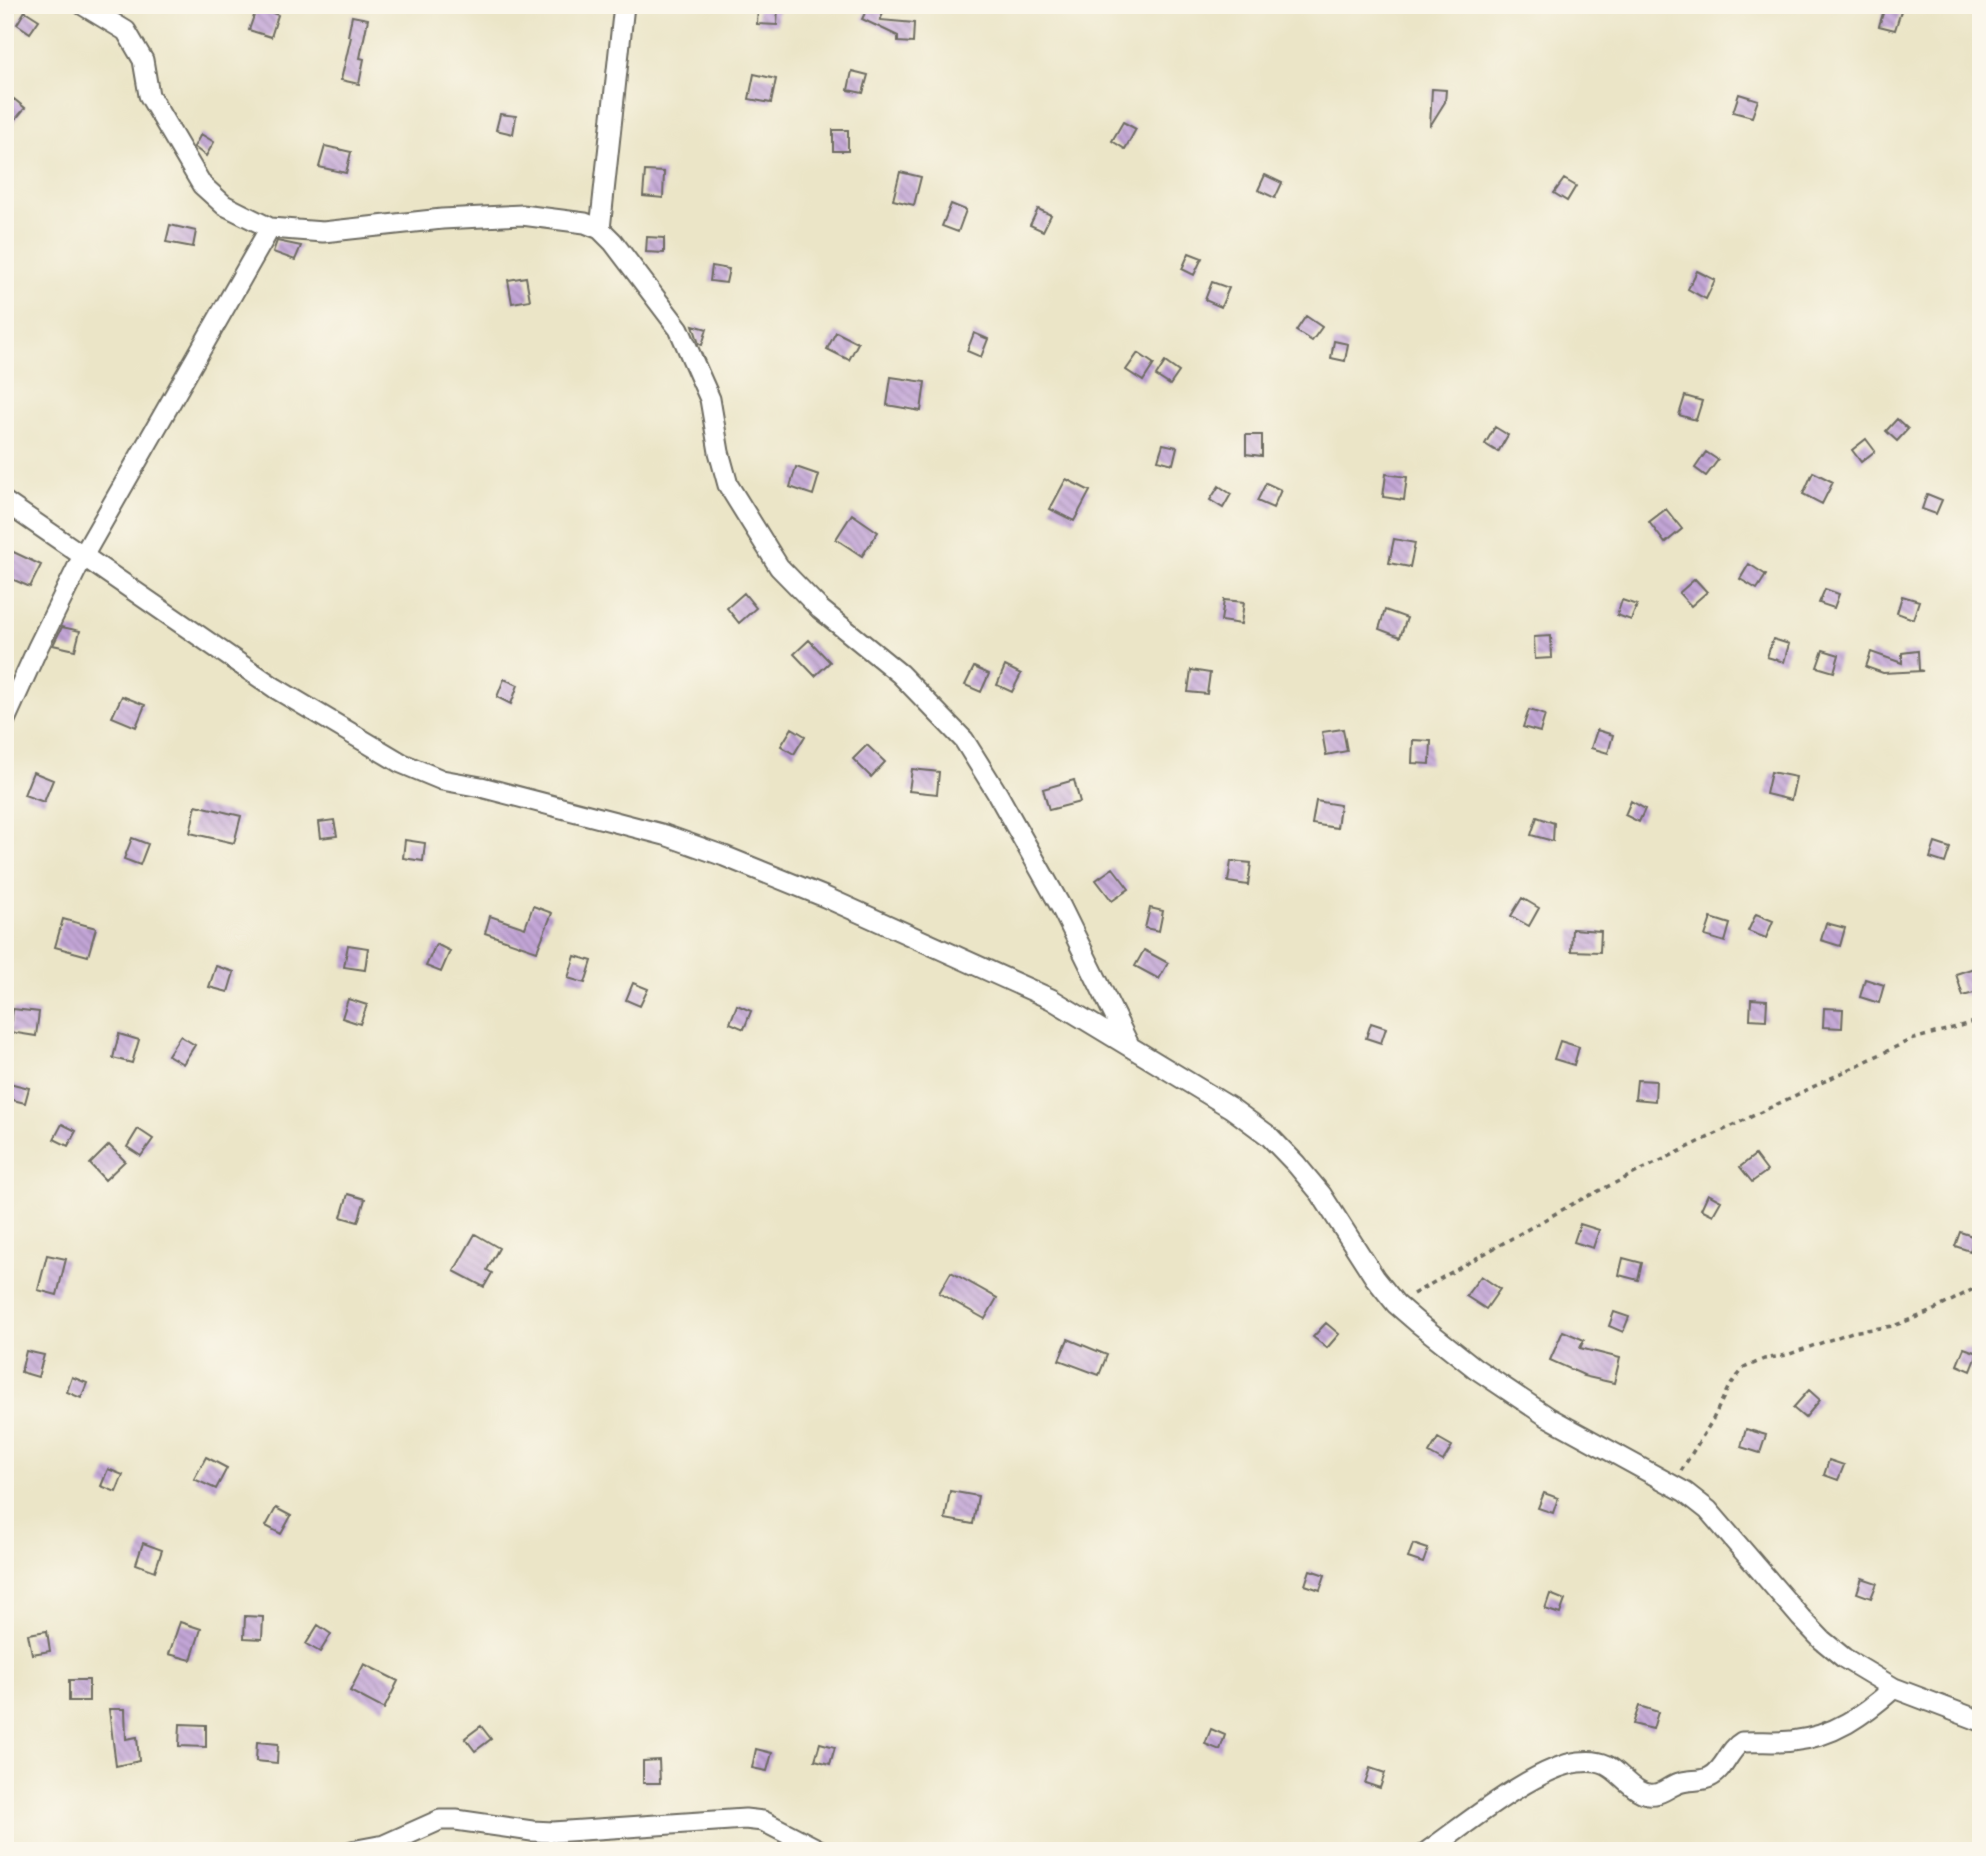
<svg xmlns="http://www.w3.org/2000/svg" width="1986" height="1856" viewBox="0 0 1986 1856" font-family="'Architects Daughter',sans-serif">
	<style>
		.building { fill: url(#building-back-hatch) }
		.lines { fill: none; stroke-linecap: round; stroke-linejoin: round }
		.minor-casing { stroke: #6e6c62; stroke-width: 23 }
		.path { stroke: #6e6c62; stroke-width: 3.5; stroke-dasharray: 5 5; stroke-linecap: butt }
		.minor { stroke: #fff; stroke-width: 19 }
	</style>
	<defs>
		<pattern id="building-back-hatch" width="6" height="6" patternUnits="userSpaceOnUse" patternTransform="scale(1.75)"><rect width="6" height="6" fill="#c3a6d7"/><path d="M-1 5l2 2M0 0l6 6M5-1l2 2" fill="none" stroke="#9f87af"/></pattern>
	</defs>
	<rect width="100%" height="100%" fill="#fbf7ec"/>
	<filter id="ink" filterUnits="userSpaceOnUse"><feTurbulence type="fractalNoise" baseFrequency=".0143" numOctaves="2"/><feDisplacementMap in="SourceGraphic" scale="14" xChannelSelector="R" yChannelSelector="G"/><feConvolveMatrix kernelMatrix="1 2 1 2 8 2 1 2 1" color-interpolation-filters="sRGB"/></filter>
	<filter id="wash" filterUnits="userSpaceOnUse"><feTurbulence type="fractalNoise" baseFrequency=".00686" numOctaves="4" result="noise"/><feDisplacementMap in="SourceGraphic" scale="28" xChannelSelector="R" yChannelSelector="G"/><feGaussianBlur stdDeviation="1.57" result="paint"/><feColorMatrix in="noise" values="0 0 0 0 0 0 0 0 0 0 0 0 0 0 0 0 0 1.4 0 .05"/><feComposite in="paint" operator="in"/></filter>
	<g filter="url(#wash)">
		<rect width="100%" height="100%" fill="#ebe5c7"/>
		<g id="blocks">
			<!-- building -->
			<path class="building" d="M758 5H778L777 25 757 24Z
				M869 5H887L880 20 914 23 913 43 898 42V36L862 19Z
				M257 7 278 15 271 37 249 30Z
				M1885 7 1901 11 1895 30 1879 26Z
				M25 11 39 20 30 33 17 24Z
				M352 16 368 19 360 58 364 59 359 84 341 80 351 37 348 36Z
				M852 71 868 75 863 93 848 90Z
				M754 74 776 79 771 103 749 99Z
				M1432 89 1446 90 1445 102 1430 126Z
				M1739 94 1758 100 1752 117 1733 112Z
				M14 99 25 108 5 132V109Z
				M500 114 516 116 513 134 496 130Z
				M1123 122 1136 129 1125 149 1112 141Z
				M833 130H848V151H833Z
				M201 134 214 142 206 156 194 147Z
				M325 146 351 152 346 173 319 167Z
				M645 171 664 172 663 198 643 196Z
				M900 172 921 177 914 205 893 200Z
				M1265 175 1282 183 1275 198 1258 190Z
				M1564 179 1576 186 1567 201 1554 193Z
				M951 204 966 210 958 232 942 226Z
				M1038 209 1051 215 1043 231 1030 225Z
				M170 225 196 231 193 247 166 242Z
				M647 237 664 238V253L646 252Z
				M277 241 301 246 295 260 273 252Z
				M1189 253 1202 258 1194 275 1182 269Z
				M712 266 729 269 726 283 710 281Z
				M1697 271 1715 280 1706 299 1688 289Z
				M526 277 530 300 512 303 508 280Z
				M1212 282 1229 288 1221 307 1205 300Z
				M1306 316 1322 327 1312 341 1296 331Z
				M693 325 707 329 702 345 699 344Z
				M836 332 858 343 849 360 827 349Z
				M974 333 988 339 981 357 967 351Z
				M1334 341 1348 344 1345 361 1331 358Z
				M1138 353 1154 364 1143 381 1126 370Z
				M1165 362 1179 372 1170 385 1156 376Z
				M891 377 925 382 921 411 887 405Z
				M1685 396 1702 401 1696 420 1679 415Z
				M1897 419 1908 429 1897 441 1886 431Z
				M1495 427 1508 435 1498 452 1485 444Z
				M1246 435H1262V456L1246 454Z
				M1866 439 1875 451 1861 462 1852 450Z
				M1163 444 1177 447 1173 464 1158 460Z
				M1706 452 1718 460 1706 476 1695 468Z
				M796 467 819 475 813 495 790 487Z
				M1813 472 1833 482 1822 504 1803 494Z
				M1386 474 1407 477 1404 500 1383 497Z
				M1066 479 1090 491 1074 521 1050 509Z
				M1266 483 1281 490 1273 508 1257 501Z
				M1219 486 1231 494 1223 508 1210 500Z
				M1927 494 1942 500 1936 514 1922 509Z
				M1666 509 1682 529 1665 543 1649 522Z
				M852 514 878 532 862 556 836 539Z
				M1394 539 1415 543 1410 567 1389 563Z
				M5 548 41 565 30 587 5 576Z
				M1749 564 1766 575 1757 589 1740 579Z
				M1695 579 1707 592 1691 606 1679 593Z
				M1825 589 1839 594 1834 608 1819 603Z
				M744 593 756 608 739 623 727 608Z
				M1902 596 1919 601 1913 619 1897 613Z
				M1224 600 1244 602 1241 624 1221 621Z
				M1622 600 1637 605 1631 620 1617 615Z
				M1385 610 1407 618 1400 637 1379 629Z
				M62 627 80 631 75 650 53 645Z
				M1551 636 1552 658 1535 659 1534 637Z
				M1773 639 1789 644 1784 662 1767 657Z
				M809 640 830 662 815 676 794 654Z
				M1823 650 1839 655 1834 672 1817 667Z
				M1918 651 1919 670 1923 671 1883 673 1866 667 1871 652 1902 663V653Z
				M1005 666 1021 674 1012 692 997 685Z
				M974 667 989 674 981 692 965 685Z
				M1191 670 1210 673 1207 694 1188 692Z
				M504 679 518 685 511 704 497 697Z
				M122 696 145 705 136 727 112 717Z
				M1529 710 1545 715 1540 732 1523 727Z
				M792 728 805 736 794 754 781 746Z
				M1343 729 1347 751 1326 755 1322 732Z
				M1597 730 1613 735 1608 753 1591 748Z
				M1413 740 1431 741 1430 764 1412 763Z
				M867 745 885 762 871 777 853 759Z
				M912 769 939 772 937 794 909 791Z
				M33 772 53 780 44 802 24 795Z
				M1771 772 1796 777 1791 800 1766 794Z
				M1074 780 1080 802 1049 810 1043 789Z
				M1316 801 1340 805 1337 828 1312 824Z
				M1631 801 1645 809 1639 822 1625 815Z
				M196 805 241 816 234 843 190 833Z
				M1537 817 1554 823 1553 841 1531 835Z
				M334 820 337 836 321 838 319 822Z
				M132 838 148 844 140 865 124 859Z
				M405 840 425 843 423 861 403 858Z
				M1935 843 1950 848 1945 863 1930 858Z
				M1231 861 1251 863 1248 885 1228 882Z
				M1113 868 1129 889 1112 901 1096 880Z
				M1522 898 1539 908 1529 926 1511 916Z
				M533 906 552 913 537 951 485 933 490 916 525 928Z
				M1150 908 1163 911 1159 931 1145 928Z
				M1756 914 1773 921 1766 938 1748 931Z
				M1711 918 1730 924 1725 942 1705 936Z
				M63 919 96 928 88 956 55 947Z
				M1826 923 1845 928 1840 946 1821 940Z
				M1572 929 1601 931 1600 952 1571 951Z
				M436 944 450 951 441 972 426 966Z
				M348 945 368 948 365 970 344 967Z
				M1144 950 1168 963 1159 979 1135 966Z
				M575 956 592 961 585 983 568 978Z
				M216 966 234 972 228 992 209 987Z
				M1977 967 1981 991 1963 996 1956 974Z
				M1865 979 1884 985 1879 1003 1860 997Z
				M633 983 648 989 640 1006 626 1000Z
				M348 999 367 1005 360 1024 342 1018Z
				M1751 999 1767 1000 1766 1020 1750 1019Z
				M737 1005 751 1011 744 1029 730 1023Z
				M1824 1008 1843 1009 1842 1028 1823 1027Z
				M13 1009 39 1012 36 1036 10 1032Z
				M1371 1023 1386 1028 1381 1043 1366 1038Z
				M119 1034 139 1040 132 1063 113 1058Z
				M180 1036 195 1045 183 1064 168 1055Z
				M1560 1041 1579 1047 1574 1065 1554 1059Z
				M1637 1080 1656 1081 1655 1101 1635 1099Z
				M5 1082 29 1088 25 1103 5 1098Z
				M62 1124 76 1131 68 1146 54 1139Z
				M138 1129 153 1139 141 1156 127 1147Z
				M109 1145 125 1161 105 1180 90 1164Z
				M1755 1155 1767 1171 1752 1182 1740 1167Z
				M348 1194 365 1199 358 1222 341 1217Z
				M1708 1194 1721 1201 1713 1215 1701 1209Z
				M1580 1224 1599 1230 1593 1248 1574 1242Z
				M1960 1232 1975 1237 1970 1251 1955 1246Z
				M475 1234 499 1248 487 1270 492 1273 484 1287 454 1271Z
				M47 1255 66 1259 57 1295 38 1290Z
				M1623 1258 1642 1263 1638 1280 1619 1275Z
				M951 1272 997 1298 985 1319 939 1293Z
				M1481 1276 1500 1289 1486 1309 1466 1296Z
				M1614 1312 1629 1317 1623 1332 1609 1326Z
				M1326 1323 1339 1334 1327 1348 1313 1337Z
				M1563 1331 1584 1340 1580 1348 1620 1358 1614 1383 1583 1376 1584 1375 1550 1360Z
				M1068 1339 1107 1355 1099 1375 1059 1360Z
				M1964 1348 1978 1353 1971 1371 1957 1365Z
				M26 1351 44 1355 38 1377 21 1372Z
				M72 1377 87 1383 81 1398 67 1392Z
				M1809 1390 1820 1400 1805 1418 1793 1408Z
				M1746 1429 1766 1435 1760 1453 1741 1447Z
				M1438 1438 1452 1446 1443 1461 1429 1453Z
				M206 1457 227 1468 216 1489 194 1479Z
				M1829 1460 1844 1465 1838 1480 1824 1475Z
				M108 1469 123 1475 116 1492 101 1486Z
				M950 1491 978 1496 973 1524 945 1519Z
				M1544 1493 1558 1498 1553 1513 1538 1508Z
				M276 1508 291 1516 281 1534 266 1526Z
				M143 1543 162 1550 155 1571 136 1564Z
				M1413 1544 1428 1549 1423 1563 1408 1558Z
				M1310 1570 1325 1575 1320 1590 1305 1585Z
				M1862 1578 1877 1583 1871 1598 1857 1593Z
				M1550 1594 1565 1600 1560 1614 1545 1609Z
				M245 1616 263 1617 262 1639 244 1638Z
				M180 1622 201 1629 191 1660 169 1654Z
				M318 1625 331 1634 320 1652 306 1644Z
				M47 1631 50 1651 32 1654 28 1634Z
				M364 1664 398 1681 384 1709 350 1691Z
				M69 1680H89V1701H69Z
				M1639 1706 1658 1712 1653 1729 1633 1724Z
				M109 1709H125L126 1739 137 1737 139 1761 116 1766Z
				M180 1724 206 1725V1747L179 1746Z
				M481 1726 491 1739 475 1751 465 1738Z
				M1211 1729 1225 1735 1220 1750 1205 1744Z
				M257 1742 278 1744 277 1763 256 1761Z
				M820 1743 835 1747 830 1764 815 1760Z
				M756 1749 772 1753 767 1771 752 1768Z
				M659 1760 660 1783H643V1761Z
				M1370 1768 1385 1773 1380 1788 1365 1783Z"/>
		</g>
	</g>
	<g filter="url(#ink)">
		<use href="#blocks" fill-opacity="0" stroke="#6e6c62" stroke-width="2"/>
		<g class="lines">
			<defs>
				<path id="minor" d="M83 5 126 31 143 60 149 95 202 185 224 205 270 228 323 232 442 219 522 215 585 223 600 229 613 242 679 329 710 399 719 452 728 485 779 567 820 609 900 674 964 740 997 793 1061 907 1130 1047
					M600 229 624 5
					M5 502 275 688 401 763 442 780 481 787 665 835 724 856 825 897 1051 999 1231 1108 1269 1136 1296 1164 1321 1194 1375 1278 1396 1304 1418 1323 1475 1368 1548 1417 1685 1492 1708 1510 1801 1618 1822 1640 1844 1658 1894 1688 1981 1721
					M5 720 38 647 83 556 270 228
					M352 1851 384 1845 440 1820H456L532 1831 553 1832 745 1819 763 1821 821 1851
					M1428 1851C1465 1825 1535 1767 1579 1762 1587 1761 1598 1761 1606 1765 1622 1772 1635 1797 1655 1794 1663 1793 1670 1786 1679 1783 1689 1779 1701 1782 1710 1777 1725 1770 1728 1750 1742 1742 1759 1741 1776 1743 1792 1741 1833 1737 1864 1715 1894 1688"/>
			</defs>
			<!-- minor casing -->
			<use href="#minor" class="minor-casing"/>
			<!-- path -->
			<path class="path" d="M1413 1294 1576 1202 1703 1140 1910 1040 1981 1020
				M1681 1471 1712 1421 1728 1388 1744 1368 1764 1359 1787 1355 1852 1332 1893 1326 1930 1312 1981 1285"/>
			<!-- minor -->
			<use href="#minor" class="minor"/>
		</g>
	</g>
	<!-- margin -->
	<rect width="1986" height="1856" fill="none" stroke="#fbf7ec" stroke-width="28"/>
</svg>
